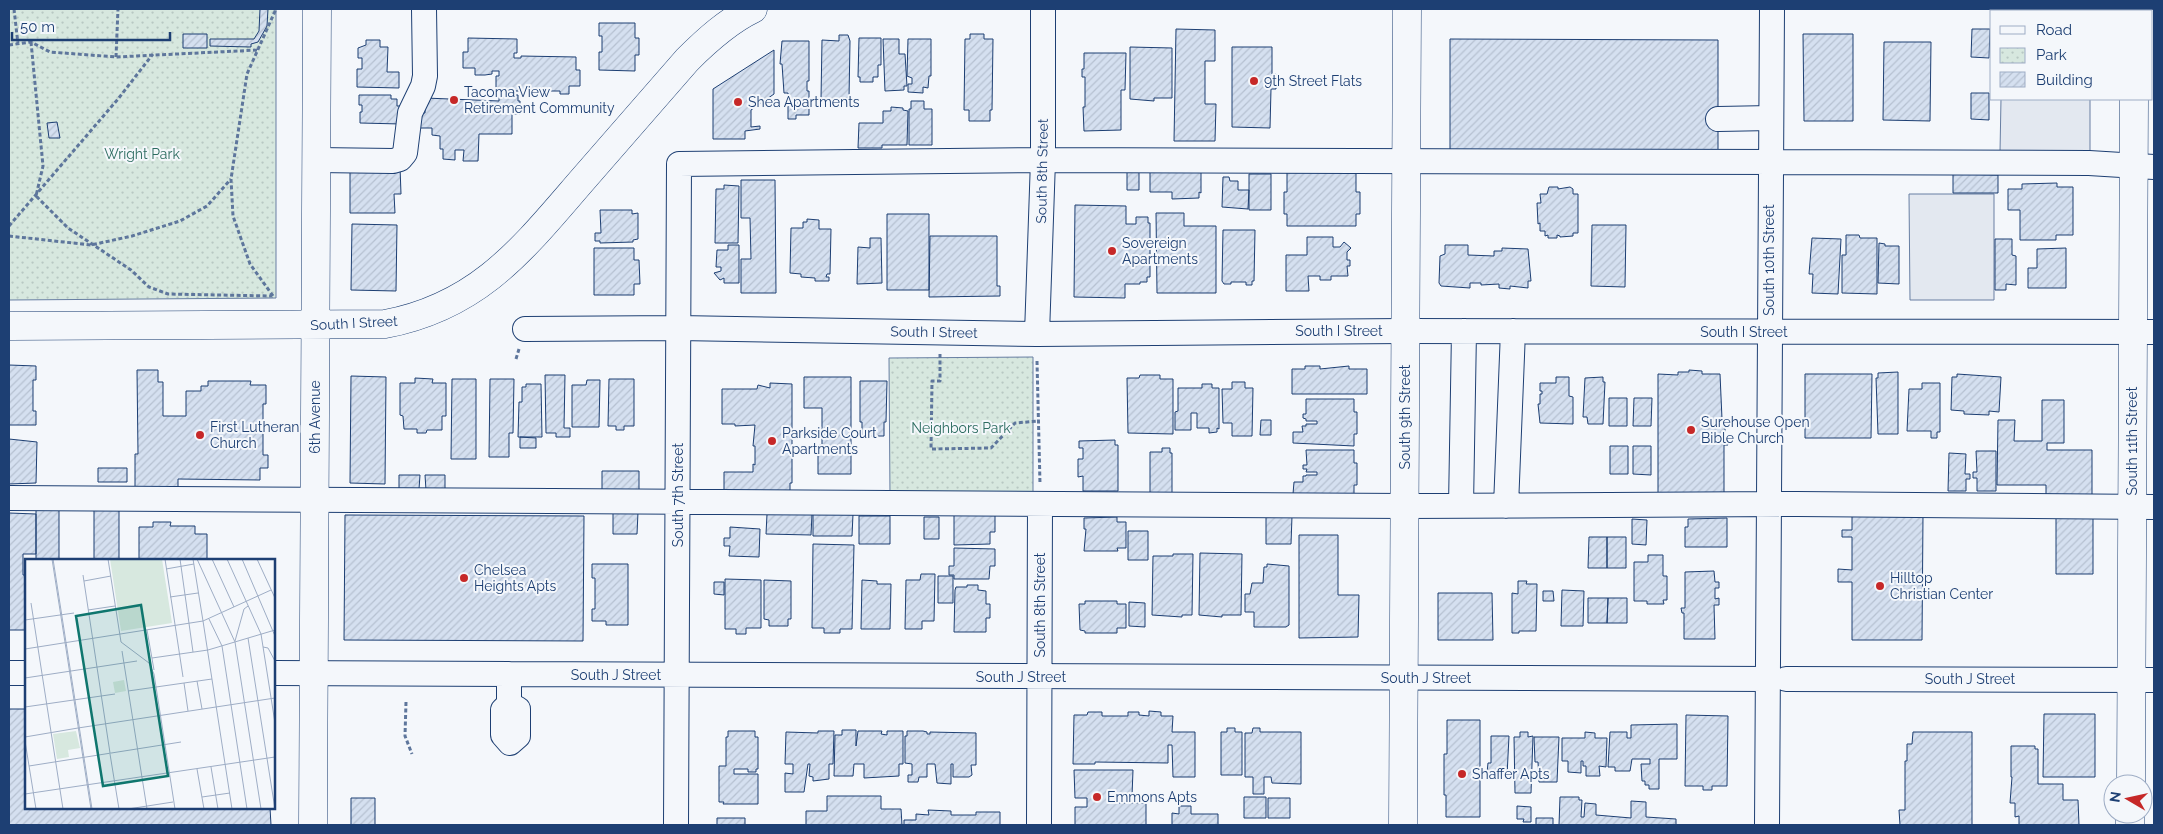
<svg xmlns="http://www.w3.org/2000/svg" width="2163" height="834" viewBox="0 0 2163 834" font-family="Raleway,sans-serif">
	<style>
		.park { fill: url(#park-dots); stroke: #687fa3 }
		.parking { fill: #e3e8f0; stroke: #687fa3 }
		.building { fill: url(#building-hatch); stroke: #1d3f73 }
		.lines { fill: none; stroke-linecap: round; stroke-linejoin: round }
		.minor-casing { stroke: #1d3f73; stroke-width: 26 }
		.major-casing { stroke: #1d3f73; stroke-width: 29 }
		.path { stroke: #5e769c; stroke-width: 3; stroke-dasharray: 4 2.5; stroke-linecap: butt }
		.minor { stroke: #f4f7fb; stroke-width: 24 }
		.major { stroke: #f4f7fb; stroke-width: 28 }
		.poi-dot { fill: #c62828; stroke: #f4f7fb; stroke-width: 2 }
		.labels { text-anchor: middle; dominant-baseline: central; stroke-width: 4; stroke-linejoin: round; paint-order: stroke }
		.poi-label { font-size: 14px; fill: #1d3f73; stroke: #f4f7fb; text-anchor: start }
		.park-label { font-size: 14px; fill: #2c6c60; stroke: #f4f7fb }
		.street-label { font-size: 14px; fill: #1d3f73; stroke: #f4f7fb }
		.inset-road { fill: none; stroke: #9eadc5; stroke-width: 1 }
		.view { fill: #0f766e; fill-opacity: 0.15; stroke: #0f766e; stroke-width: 2.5 }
		.inset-edge { fill: none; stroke: #1d3f73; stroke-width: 2.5 }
	</style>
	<defs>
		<pattern id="park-dots" width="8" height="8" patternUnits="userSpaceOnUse" patternTransform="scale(1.25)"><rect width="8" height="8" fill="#d7e8df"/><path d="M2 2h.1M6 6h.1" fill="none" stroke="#b8c8c3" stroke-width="1.8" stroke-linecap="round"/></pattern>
		<pattern id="building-hatch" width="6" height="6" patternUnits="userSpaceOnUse" patternTransform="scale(1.25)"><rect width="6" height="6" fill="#d5e0f0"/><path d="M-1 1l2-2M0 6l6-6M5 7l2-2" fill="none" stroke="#b6c1d1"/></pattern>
	</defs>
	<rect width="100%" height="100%" fill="#f4f7fb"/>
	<!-- park -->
	<path class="park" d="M9 9H276V298L9 300Z
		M1033 357V497L890 498 889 358Z"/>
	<!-- parking -->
	<path class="parking" d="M2001 99H2090V152H2000Z
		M1909 194H1994V300H1910Z"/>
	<!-- building -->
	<path class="building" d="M260 9H268L267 26 258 42 251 44V47L210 46V39H254L259 31Z
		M599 23H635V38H639V55H635V71L599 70V52H602V36H599Z
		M1176 29 1215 30V61H1205V104H1216L1215 141H1174Z
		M1972 29H1990L1989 58 1971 57Z
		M183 34H207V48H183Z
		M970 34H984V39H993L992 110H990V121H969V110H964L965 39H970Z
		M1803 34H1853V121H1804Z
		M839 35H848L850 41 849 98H845V102L821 99 822 40 839 41Z
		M468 38 517 39V53H514V58H521V56L576 57V70H580V86H569V94H560V91H512V95H518V101H520V114H512V134H479L478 161H463L464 150H455V160L443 159V149H440V136L432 135V128H420L421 113H425V98L499 101V94H496V76H499V71H492V74L485 75H475V68H463V52H468Z
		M859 38H881V65H878V77H873V82H860V77H858Z
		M883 39H899V54H905L907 86H904V90L885 91Z
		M908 39H931V76H929L928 88 923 87V93L908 92V84H912V78L907 76Z
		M1450 39 1718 40V156L1450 155Z
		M366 40H380V47H388L387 72H399V88L357 87V69H362V58H358V48L366 45Z
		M782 41H809V81H807V91H809V115H796V119H788V93H784L782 64H780Z
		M1884 42H1931L1930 121 1883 120Z
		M1130 47 1172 48V98H1154V101L1130 99Z
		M1232 47H1272V74H1276V89H1271L1270 128 1232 127Z
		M774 50V94L751 110V127L760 126V129L745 131V139H713V89Z
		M1084 53H1126L1125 90H1121V130L1084 131 1083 107H1085V77H1082V69H1084Z
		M1971 93H1989V120L1971 119Z
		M359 95H391V99H397V106H400L401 124 360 123V112H362V105H359Z
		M911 101H924V109H932V145H909V109H911Z
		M891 107 903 108V110L908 111 907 145H882V148H858L859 123H883V111H891Z
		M57 122 60 138H49L47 123Z
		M400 167 401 194H394L395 213H350V172Z
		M1150 169H1201V193L1199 192V198L1172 199V192H1150Z
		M1127 170H1139V190H1127Z
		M1287 172H1356V192H1360V214H1356V226H1287V214H1284V192H1287Z
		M1249 174H1271V210H1249Z
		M1953 174 1998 175V193H1953Z
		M1223 177H1229L1230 181H1238V190H1249L1248 209 1222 207Z
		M741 180H775L776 293H741V259H751L750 218H741Z
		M2057 183V187H2073V235H2056V240H2020V210H2008V189H2022V184Z
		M724 185 739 186 738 243H715L716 189H724Z
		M1549 187H1558V189L1570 187 1573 189V194H1578V233H1573V236L1560 237V236L1557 235V238H1548V235L1545 236V231H1540V223L1538 224 1537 203H1541L1540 194H1547Z
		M1075 205 1126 206V224H1136V217H1148V223H1150V277H1147V282H1140V284H1125V298L1074 297Z
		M600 210H632V214L638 213V239L633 240V242L600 243V241H595V233H601Z
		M1156 213H1184V226H1216V293H1157Z
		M887 214H929V290H887Z
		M807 219 819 220V229H831L830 274H827L826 277H829V281H815V278L801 277V274L790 273 791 228H803V222H807Z
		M352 224 397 225 396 291 351 290Z
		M1592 225H1626L1625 287 1591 286Z
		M1223 230H1255L1254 281H1252V285H1246V282H1231V284H1224L1222 281Z
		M1846 235H1859L1860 238H1877V294L1842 293V255H1846Z
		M930 236H997V286H1000V296L929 297Z
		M1307 237H1333V247H1340L1344 242 1351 248 1347 252V260H1350V266H1347L1348 276H1331V280H1320V276H1308L1309 291H1286V255H1307Z
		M870 238H881L882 283 857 284 858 247 870 248Z
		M1812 238 1841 239 1838 294 1812 293 1813 274H1809Z
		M1995 239H2012V255L2016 256V285L2006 284V290H1995Z
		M1879 243 1885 244V246H1899V284L1878 283Z
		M728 245H739V283H724V278L720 280 714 273 721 271V267H716L717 250H728Z
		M1445 245H1468V255L1494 256V251H1502V248L1528 249 1531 281H1528V288L1510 286V289L1499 288V284L1481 285V283H1470V288L1441 286 1439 283 1440 256 1445 254Z
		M594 248H634V260H639L640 284H634V295H594Z
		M2066 248V288H2028V268H2037V249Z
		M9 365 36 366V380H33V411H36V425H9Z
		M1305 366H1320V369L1349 366V369H1367V394H1292V369H1305Z
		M137 370H158V382H163V416H186V391H201V386H208V381H251L250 385H266V404H263V455H268V468H260V480L178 479V487H135V454H138Z
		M1689 370 1702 371V374H1720L1722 419H1725V442H1728V445H1724V497H1658V374L1678 375V372H1689Z
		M1898 372V434H1878L1876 378H1878V373Z
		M1805 374H1872L1871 438H1805Z
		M1957 374 2001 377 1999 412 1989 411V415L1964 414V411L1951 410 1952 377H1957Z
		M545 375H565L564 428H570V437H556V433H546Z
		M1140 375H1160V379H1173V434L1128 433 1127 378H1139Z
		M351 376 386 377 385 484 350 483Z
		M804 377H851V474H818V445H822V408H804Z
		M1556 377H1569V396L1573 397V424L1540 423 1538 404H1540V394H1542V391H1540V383H1556Z
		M1603 377V382H1605L1603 424H1588L1587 417H1583L1585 378Z
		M415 378 433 379 432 383H446V416H442V430H427L426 433H417V429H404L403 416 400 415V383H415Z
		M452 379H476V459H451Z
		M490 379H514L513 433H509V457H489Z
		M609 379H634V426H624V430H616V426H608Z
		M587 380H600L599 427H572V385H586Z
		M860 381H887L886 422H884V436H862V422H860Z
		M1232 382H1245V388H1253L1252 436H1232V423H1223L1222 389H1232Z
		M770 383 792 384V483H790V491H724V472H753V464L755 465V446H753L755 425 735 426V424H722V389H757L758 385 770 388Z
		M1922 383H1940V432H1937V438H1931V431H1907L1909 389H1922Z
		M526 384H541L542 437H518L519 402H522V387H526Z
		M1202 384H1212V388H1219V429L1217 428V432L1209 433V428H1197V413H1191V430H1175V412L1178 411V388H1202Z
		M1609 398H1627V426H1609Z
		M1634 398H1652L1651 426H1633Z
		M1306 399H1354V412H1357V434H1354V446L1293 443V432H1303L1302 426H1306V424H1317V421H1306V419L1303 418V414H1306Z
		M2042 400H2064V443H2047V450H2092V500H2046V485H1997L1998 420H2015L2014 441H2042Z
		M1261 420H1271V435H1260Z
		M520 437 536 438V448H520Z
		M9 439 37 442 36 483 9 484Z
		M1115 440V445H1118V491H1083V476L1078 477V459H1083V448H1079V441Z
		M1610 446H1628V474H1610Z
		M1633 446H1651V475L1633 474Z
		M1162 448H1170V453H1172V494H1150V452H1162Z
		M1306 450H1354V463H1357V485H1354V496L1293 494 1294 482H1303V476H1306V475H1317V472H1306L1307 469H1303V465H1307Z
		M1976 451H1996V491H1977V478H1973V472H1977Z
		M1949 453 1966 454 1965 474H1970V479H1966V491H1948Z
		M98 468H127V482H98Z
		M602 471H639V491H602Z
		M399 475H420L419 489H399Z
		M425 475H445V489L426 490Z
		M36 509H59V559L36 560Z
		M94 510H119V560H94Z
		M613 512H638L637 534H613Z
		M9 513 36 514V554H23V575H26V630H9Z
		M813 513 853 514 852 536H813Z
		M767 514H812L811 535 766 534Z
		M954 514H995V532H990V544L954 545Z
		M1852 514 1923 515 1922 640H1852V582H1838V569L1852 570V537H1842V530H1852Z
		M345 515 584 516 583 641 344 640Z
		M859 516H890V544H859Z
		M1266 516H1292L1291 544H1266Z
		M2056 516H2093V574H2056Z
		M924 517H939V539H924Z
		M1117 517V522H1126V548H1117L1118 551H1084L1086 529H1084V518Z
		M1727 518V547H1685V527H1688V519Z
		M1632 519 1647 520 1646 545 1632 544Z
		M153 522H171L170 526H195V534H207V560H139V527H153Z
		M730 527 760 529 759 557 729 556 730 546H724V538H730Z
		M1128 531H1148V560H1128Z
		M1299 535H1338V595H1359L1358 637 1299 638Z
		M1589 537H1607V568H1588Z
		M1607 537H1626V568H1607Z
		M813 544 854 545 852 629H840V633H824V628H812Z
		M954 548 995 549V566H990L989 579H954V575H949V566H954Z
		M1200 553 1242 554 1241 615H1222V617L1199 615Z
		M1173 554H1193L1192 615H1182V617L1152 615 1153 556H1173Z
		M1648 555H1663V576H1667V600H1663L1664 604H1647V601H1634V562H1648Z
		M592 564H628V625H606V621H592V609H595V578H592Z
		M1267 564 1289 566V625L1286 627H1254V612H1245V594H1250L1252 583H1263L1264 567H1267Z
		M1714 571 1715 582H1719V588H1715V599L1719 598V605H1714L1715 639H1684V613H1682L1681 608H1685V572Z
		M921 574H935L934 621H922V629H905L906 580H920Z
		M938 576H953V603H938Z
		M725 579 761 580V628H746V634H736V629H725Z
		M764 580 791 581V619H788V626H769V620L764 619Z
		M862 580 877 581V584H891L890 629H861Z
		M1518 581H1527L1526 584H1537L1536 631H1519V633H1512V593L1518 594Z
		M714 582H724V595L714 594Z
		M967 585H978V590L986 591V604H990V618H986V632H954L955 590 956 587H967Z
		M1562 590 1584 591 1583 626H1561Z
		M1543 591H1553L1554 601H1543Z
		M1438 593H1492L1493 640H1438Z
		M1588 598H1608L1607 623H1588Z
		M1608 598H1627V623H1607Z
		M1085 601H1117V604H1126V628H1117V633H1085V631L1080 630 1079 604H1085Z
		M1129 602 1145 603V627L1129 626Z
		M9 709H26V808H270L271 825H9Z
		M1149 711 1161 712V716H1173L1172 732H1195V777H1173L1172 745H1168V763L1095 762V764H1073L1074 715H1087L1088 712H1102V716H1128V712H1139V715L1149 716Z
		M2044 714H2095V777H2043Z
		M1686 715 1728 716 1727 786H1712V790H1703V786H1685Z
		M1447 720H1480V817H1446V795H1444V754H1447Z
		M1677 724V759H1659V789H1649V785H1645V781H1642L1641 764H1650V759H1632L1630 771H1615V767H1608L1610 732H1627V738H1631V725Z
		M1227 728H1235V732H1242V775H1221V732H1227Z
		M1253 728H1260V732H1301V784L1272 783 1271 777H1264V794H1253V777H1245V733H1252Z
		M842 730H856V746L858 731H882L881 734 887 735V731H903V764H899V776L864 778V764H854L853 776H834L835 735H842Z
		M728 731H755V737H758V769H756V772H748V769H734V774H758V804H723L724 802H719V766H726V737H728Z
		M818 731H834L833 764H829V779L813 781V777L809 776 810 764H808L804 792H785V773L793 774V764H785L786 732 818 733Z
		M907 731H923L927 732V734H930V732L976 733V765H971L972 775 969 777H953V764H951V784L937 783 935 764H927V777H919L918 782H908V775H912V764L905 763V736H907Z
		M1520 732H1528V737L1533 736 1531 793H1515L1514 737H1520Z
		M1585 732 1595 733V738H1607L1606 767 1599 766 1600 776H1586V766H1583V761H1581V773L1568 772V761H1562V738H1585Z
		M1913 732H1972V825H1900L1899 810H1905V761H1907V744H1912Z
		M1491 736H1509L1507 776H1492V773H1487L1488 763H1491Z
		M1534 737H1559L1557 782H1539L1538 762H1535Z
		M2011 746H2035V749H2038V784H2063V800H2078L2079 825H2019V816L2015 817V803H2010L2012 777H2011Z
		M1074 770H1133L1132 796H1119V803H1146V825H1075V807H1087V798H1075Z
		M827 796H881V809H901L902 825H806V811H827Z
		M1244 797H1266V818H1244Z
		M1560 797H1579V800H1582L1581 817H1584L1585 803 1596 804V815L1631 818V801L1646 802V817L1676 819V825H1559Z
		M351 798H375V825H351Z
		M1268 798H1290V818H1268Z
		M1179 806H1191V814H1218V825H1172V813L1179 814Z
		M1517 806 1531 807V822H1523L1524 819H1517Z
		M928 810 951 811V815H976V812H1000V825H904V820H916V814L929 815Z
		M717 818H745V825H717Z
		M1536 818H1553V825H1536Z"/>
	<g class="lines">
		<defs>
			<path id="minor" d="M1718 119 1771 118
				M317 160 393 161 400 159 405 153 410 113 423 86 425 76 424 9
				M525 329 679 328 1037 334 1405 331 2154 332
				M1037 334 1043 160V9
				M9 498 1405 506 1798 504 2154 507
				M1461 506 1464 331
				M1506 506 1513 331
				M9 673H26
				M274 673 1768 679
				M509 674V704L503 710V735L510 743 518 736V709L509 704
				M1786 679 2154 680
				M676 825 679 164 1043 160 2089 163 2154 167
				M1039 825 1040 504
				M1767 825 1772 9"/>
			<path id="major" d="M2134 11V9
				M9 326 385 324C481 306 525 246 585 177 619 138 653 99 687 60 707 40 728 21 753 9
				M2131 784 2134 99
				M313 825 317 9
				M1403 825 1407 9
				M2130 825V814"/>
		</defs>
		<!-- minor casing -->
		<use href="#minor" class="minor-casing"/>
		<!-- major casing -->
		<use href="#major" class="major-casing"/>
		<!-- path -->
		<path class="path" d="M14 9 18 44
			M31 42 43 166 36 196 68 228 131 270 149 287 168 294 273 296
			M9 45 31 42 50 52 116 57 258 50
			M116 57 118 9
			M9 226 118 99 153 54
			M9 236 91 245 132 236 180 221 207 206 231 179
			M273 296 250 264 233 216 231 179 247 74 276 9
			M940 354V381H932L931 449 991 448 1015 423 1039 421
			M516 359 519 349
			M1037 361 1040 484
			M406 702 405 736 412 754"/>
		<!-- minor -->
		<use href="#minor" class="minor"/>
		<!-- major -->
		<use href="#major" class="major"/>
	</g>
	<!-- markers -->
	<g class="poi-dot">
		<circle cx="1254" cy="81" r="5"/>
		<circle cx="454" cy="100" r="5"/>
		<circle cx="738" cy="102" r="5"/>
		<circle cx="1112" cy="251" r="5"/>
		<circle cx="1691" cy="430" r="5"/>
		<circle cx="200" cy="435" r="5"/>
		<circle cx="772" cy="441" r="5"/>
		<circle cx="464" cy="578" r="5"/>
		<circle cx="1880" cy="586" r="5"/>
		<circle cx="1462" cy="774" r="5"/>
		<circle cx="1097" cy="797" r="5"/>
	</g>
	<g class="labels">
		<!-- poi labels -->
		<g class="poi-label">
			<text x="1264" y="81">9th Street Flats</text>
			<text x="464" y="92">Tacoma View<tspan x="464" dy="16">Retirement Community</tspan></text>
			<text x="748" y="102">Shea Apartments</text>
			<text x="1122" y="243">Sovereign<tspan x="1122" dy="16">Apartments</tspan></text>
			<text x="1701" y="422">Surehouse Open<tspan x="1701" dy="16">Bible Church</tspan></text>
			<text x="210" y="427">First Lutheran<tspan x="210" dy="16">Church</tspan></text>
			<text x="782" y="433">Parkside Court<tspan x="782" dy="16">Apartments</tspan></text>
			<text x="474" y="570">Chelsea<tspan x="474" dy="16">Heights Apts</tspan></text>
			<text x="1890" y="578">Hilltop<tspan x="1890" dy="16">Christian Center</tspan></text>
			<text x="1472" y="774">Shaffer Apts</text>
			<text x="1107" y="797">Emmons Apts</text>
		</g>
		<!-- park labels -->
		<g class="park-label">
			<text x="142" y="154">Wright Park</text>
			<text x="961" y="428">Neighbors Park</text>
		</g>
		<!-- street labels -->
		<g class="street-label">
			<text transform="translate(1042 171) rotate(-89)">South 8th Street</text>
			<text transform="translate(1769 260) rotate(-90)">South 10th Street</text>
			<text transform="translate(354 323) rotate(-3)">South I Street</text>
			<text x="1339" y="331">South I Street</text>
			<text transform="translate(934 332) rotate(1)">South I Street</text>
			<text x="1744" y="332">South I Street</text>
			<text transform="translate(315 417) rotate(-90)">6th Avenue</text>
			<text transform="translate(1405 417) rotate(-90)">South 9th Street</text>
			<text transform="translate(2132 441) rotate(-90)">South 11th Street</text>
			<text transform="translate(678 495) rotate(-90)">South 7th Street</text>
			<text transform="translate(1040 605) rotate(-90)">South 8th Street</text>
			<text x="616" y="675">South J Street</text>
			<text x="1021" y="677">South J Street</text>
			<text x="1426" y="678">South J Street</text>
			<text x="1970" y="679">South J Street</text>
		</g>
	</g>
	<!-- overview -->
	<g transform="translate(25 559)">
		<rect width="250" height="250" fill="#f4f7fb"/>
		<path d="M85 0H137L147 64 96 72ZM99 121 101 132 90 134 88 123ZM51 172 55 189 43 191 44 198 32 200 28 175Z" fill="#d7e8df"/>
		<path class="inset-road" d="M27 0 66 250M28 0 67 250M83 0 96 83 124 104 129 115 150 250M140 0 158 118M155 0 168 93M168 0 178 62 246 31M172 0 210 83 236 250M187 0 209 48M202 0 236 75 250 164M217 0 250 77M232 0 250 39M141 10 169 5M58 16 85 194M59 22 86 17M145 38 173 34M6 44 38 250M63 51 90 47M184 60 197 87 222 250M0 61 49 54M122 71 129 111M223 79 250 250M210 82 219 50 223 47M238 88 243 89 250 102M0 90 178 62 207 250M97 92 122 250M127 99 183 91 250 71M0 119 112 102M172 122 177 150M159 124 163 152M103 132 187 120M0 148 90 135M53 169 250 139M0 178 53 169M0 182 11 250M85 195 94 250M4 207 156 183M186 208 193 250M172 210 179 250M0 235 250 198M177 238 205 234M103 250 148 243"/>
		<path class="view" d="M116 46 143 217 78 227 51 57Z"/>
		<rect width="250" height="250" class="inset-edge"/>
	</g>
	<!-- border -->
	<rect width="2163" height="834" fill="none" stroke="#1d3f73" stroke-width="20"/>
	<!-- legend -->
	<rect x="1990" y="10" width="162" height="90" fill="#f4f7fb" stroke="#9eadc5"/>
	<rect x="2000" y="26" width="25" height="8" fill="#f4f7fb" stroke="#9eadc5"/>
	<text x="2036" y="35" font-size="15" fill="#1d3f73">Road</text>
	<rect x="2000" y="48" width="25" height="15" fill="url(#park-dots)" stroke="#9eadc5"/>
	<text x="2036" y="60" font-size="15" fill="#1d3f73">Park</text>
	<rect x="2000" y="72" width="25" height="15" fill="url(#building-hatch)" stroke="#9eadc5"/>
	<text x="2036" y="85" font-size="15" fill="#1d3f73">Building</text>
	<!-- north arrow -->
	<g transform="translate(2128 799) rotate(279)"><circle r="24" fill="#f4f7fb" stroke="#9eadc5"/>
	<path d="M0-4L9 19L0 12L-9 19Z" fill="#c62828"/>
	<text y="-8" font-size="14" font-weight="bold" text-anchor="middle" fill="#1d3f73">N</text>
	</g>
	<!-- scale -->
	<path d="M12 32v8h158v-8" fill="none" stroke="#1d3f73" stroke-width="2.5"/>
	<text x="20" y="32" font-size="15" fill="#1d3f73" stroke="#f4f7fb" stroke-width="4" paint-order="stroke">50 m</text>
</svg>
